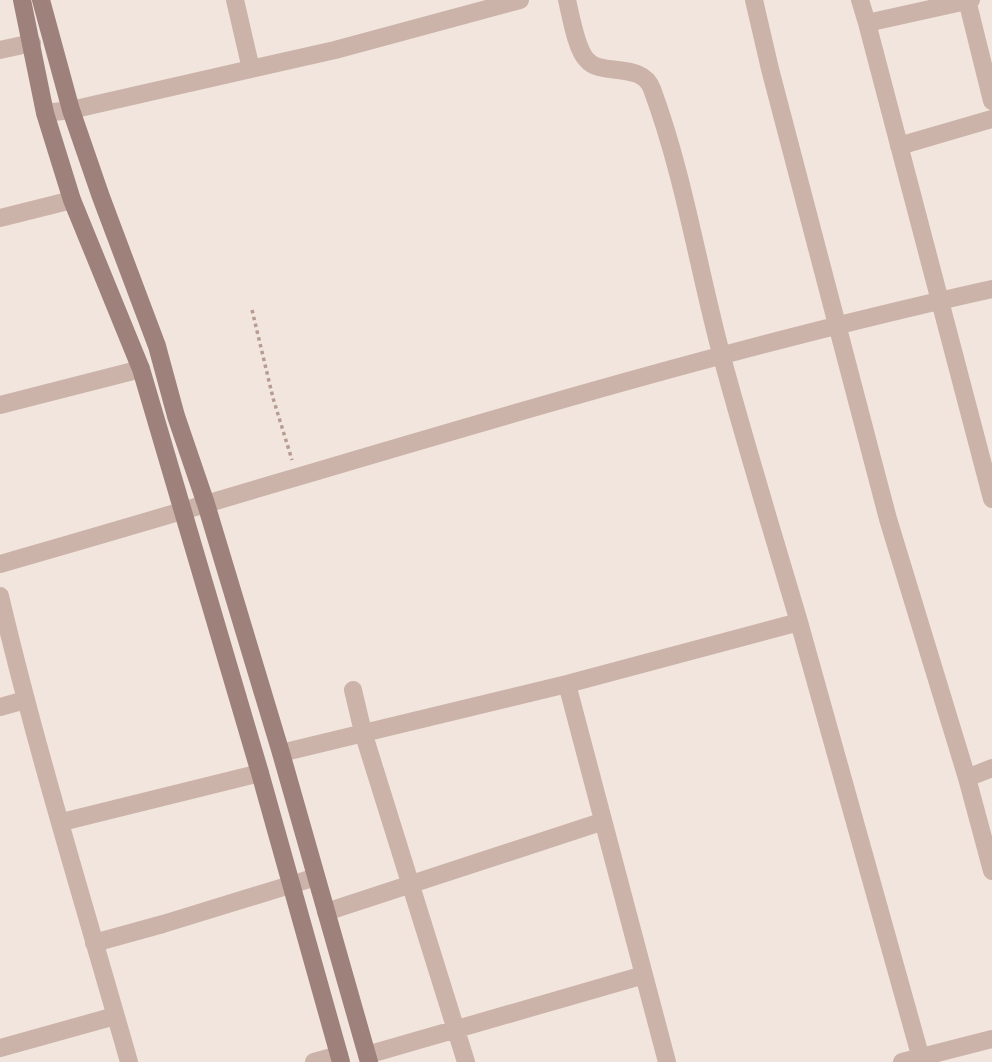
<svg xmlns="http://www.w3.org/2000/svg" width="992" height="1062" viewBox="0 0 992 1062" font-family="'Fira Sans',sans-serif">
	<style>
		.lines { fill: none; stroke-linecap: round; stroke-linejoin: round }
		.path { stroke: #b79c93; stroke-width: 3.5; stroke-dasharray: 3.5 3.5; stroke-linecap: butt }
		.minor { stroke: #cbb3a9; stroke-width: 18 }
		.secondary { stroke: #9e817a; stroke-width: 18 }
	</style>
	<rect width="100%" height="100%" fill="#f2e5dd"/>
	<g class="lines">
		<!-- path -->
		<path class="path" d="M252 310 273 398 292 460"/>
		<!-- minor -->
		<path class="minor" d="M754 0 770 69 888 519 967 778 992 871
			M860 0 867 23
			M967 0 992 101
			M971 0 867 23 992 499
			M0 50 32 43
			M251 69 335 50 520 0
			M45 113 71 110 251 69 235 0
			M899 146 992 119
			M0 218 72 200
			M0 405 141 369
			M0 564C330 470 657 363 992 289
			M0 596C37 753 85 907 129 1062
			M799 622 922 1062
			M567 684 667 1062
			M353 690 363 732 466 1062
			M0 707 25 700
			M281 753 567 684 799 622C773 534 746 446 722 357 698 268 684 175 652 89 642 61 601 77 587 60 576 49 571 16 567 0
			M967 778 992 768
			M62 822 260 773
			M326 912 601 822
			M94 943 163 924 316 877
			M0 1048 115 1016
			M367 1055 644 975
			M314 1062 339 1055
			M902 1062 992 1039"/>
		<!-- secondary -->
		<path class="secondary" d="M22 0 45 113 72 200 141 369 260 773 341 1062
			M41 0 71 110 101 197 157 346 176 416 206 504 281 753 369 1062"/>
	</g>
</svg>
